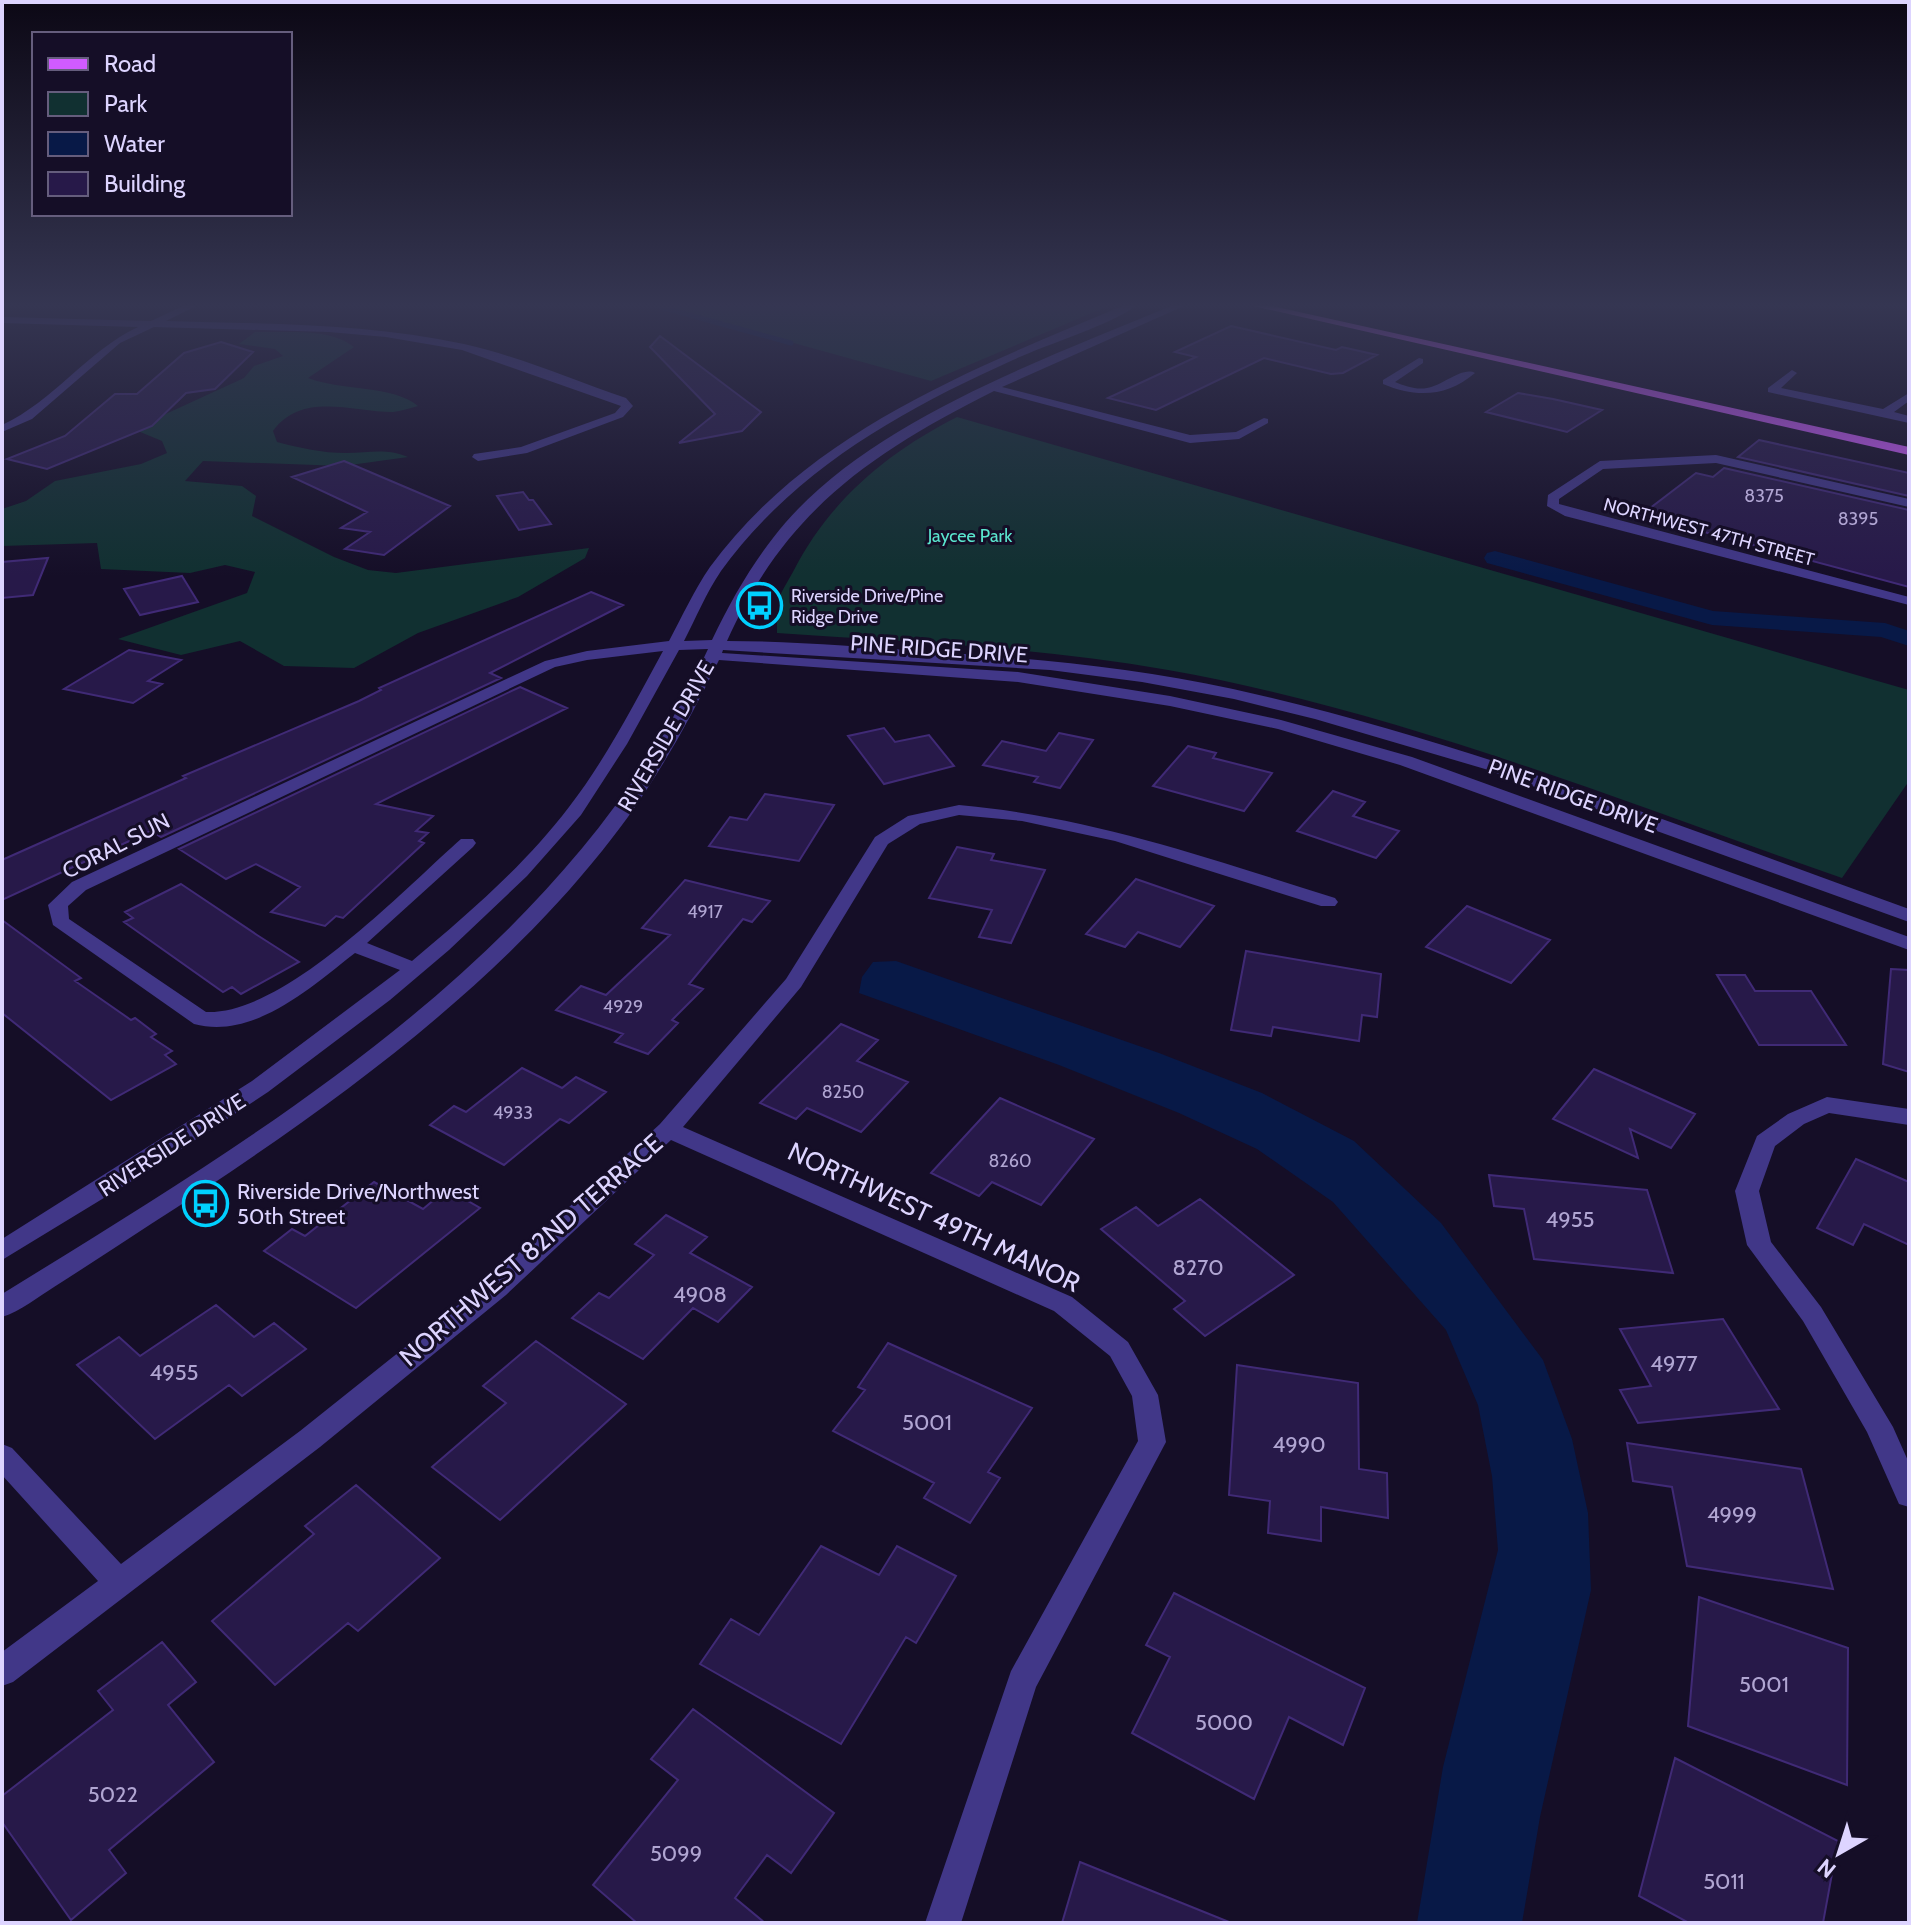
<svg xmlns="http://www.w3.org/2000/svg" width="1911" height="1925" viewBox="0 0 1911 1925" font-family="Cabin,sans-serif">
	<style>
		.green { fill: #113031 }
		.water { fill: #081947 }
		.lines { fill: none; stroke-linecap: round; stroke-linejoin: round }
		.stream { stroke: #081947; stroke-width: 5 }
		.canal { fill: #081947; fill-rule: evenodd }
		.building { fill: #271949; stroke: #402a76; stroke-width: 2 }
		.minor { fill: #413788; fill-rule: evenodd }
		.major { fill: #d05bff; fill-rule: evenodd }
		.labels { text-anchor: middle; dominant-baseline: central; stroke-width: 6; stroke-linejoin: round; paint-order: stroke }
		.number-label { font-size: 18px; fill: #b0a5d2 }
		.far-street-label { font-size: 18px; fill: #ddd4ff; stroke: #150e27 }
		.far-park-label { font-size: 18px; fill: #5ae5ce; stroke: #150e27 }
		.far-poi-label { font-size: 18px; fill: #ddd4ff; stroke: #150e27; text-anchor: start }
		.street-label { font-size: 22px; fill: #ddd4ff; stroke: #150e27 }
		.poi-label { font-size: 22px; fill: #ddd4ff; stroke: #150e27; text-anchor: start }
		.near-number-label { font-size: 22px; fill: #b0a5d2 }
		.near-street-label { font-size: 26px; fill: #ddd4ff; stroke: #150e27 }
	</style>
	<rect width="100%" height="100%" fill="#150e27"/>
	<!-- green -->
	<path class="green" d="M660 306H1108L931 381Z
		M255 332C285 333 330 327 354 347L308 378C341 391 393 385 418 406 410 408 401 411 393 412 352 412 302 391 273 431L277 442C300 448 322 453 346 453 370 453 385 448 408 457L343 466 203 461 185 481 242 486 256 496 252 516 334 557 368 570 396 573 589 548 585 558 518 597 418 633 354 668 284 666 240 641 181 655 118 639 247 593 255 572 225 565 190 573 101 569 97 543 2 546V509L26 501 55 481 141 464 167 453 162 441 133 429 244 378 254 366 283 356 275 349 239 344Z
		M957 417 1909 690V781L1842 878C1620 801 1400 711 1168 670 1039 647 908 642 777 633 777 623 777 612 778 603 780 592 789 580 794 570 830 500 888 452 957 417Z"/>
	<!-- water -->
	<path class="water" d="M896 961 1159 1053 1262 1093 1354 1141 1441 1223 1543 1360 1572 1439 1588 1513 1591 1590 1540 1817 1522 1923H1417L1443 1767 1498 1550 1492 1476 1478 1405 1446 1330 1333 1202 1257 1149 1179 1113 1059 1065 859 993 862 977 873 962Z"/>
	<g class="lines">
		<!-- stream -->
		<path class="stream" d="M657 306 791 343"/>
		<!-- canal -->
		<path class="canal" d="M1495 551 1713 611 1885 623 1909 631V646L1881 637 1712 625 1487 563 1484 558 1487 553Z"/>
	</g>
	<!-- building -->
	<path class="building" d="M1231 326 1336 350 1342 347 1377 355 1343 373 1331 374 1264 358 1156 410 1108 398 1196 357 1175 352Z
		M660 336 761 412 742 431 679 443 715 414 650 347Z
		M221 342 253 352 215 389 186 393 152 426 47 469 7 459 65 436 115 394H137L184 353Z
		M1518 393 1553 399 1602 410 1567 432 1486 412Z
		M1759 440 1909 473V496L1738 457Z
		M344 461 450 506 384 555 345 549 370 532 341 528 367 512 292 477Z
		M1724 468 1909 510V587L1641 515 1696 473 1713 477Z
		M523 492 529 500H533L551 524 519 530 497 496Z
		M48 558 33 595 2 598V562Z
		M182 576 198 602 140 615 124 589Z
		M591 592 623 605 490 673 501 678 161 837 151 831 2 900V860L186 778 183 776 359 701 381 690 379 688Z
		M129 650 181 660 148 681 162 684 133 703 64 689Z
		M520 687 567 708 376 804 433 816 416 831 428 833 419 841 424 843 343 918 336 916 325 926 271 912 300 887 256 864 226 879 179 849Z
		M884 728 895 742 929 735 954 766 884 784 848 736Z
		M1059 733 1093 740 1060 788 1034 782 1038 777 983 765 1002 741 1046 751Z
		M1188 746 1216 753 1213 758 1272 773 1244 811 1153 786Z
		M1333 791 1365 802 1353 816 1399 831 1376 858 1297 831Z
		M765 794 834 805 799 861 709 846 730 817 747 820Z
		M957 847 994 854 991 860 1045 870 1011 943 979 937 992 910 929 898Z
		M1136 879 1214 906 1180 947 1138 932 1125 947 1086 934Z
		M685 880 770 901 752 922 743 919 689 984 703 989 672 1020 678 1023 648 1054 615 1042 623 1034 556 1010 581 986 606 995 670 935 642 928Z
		M181 884 257 935 299 962 241 994 232 987 223 992 124 922 133 918 125 912Z
		M1467 906 1550 940 1511 983 1426 947Z
		M2 920 81 978 75 981 131 1020 135 1018 156 1034 151 1037 172 1051 165 1055 176 1064 111 1100 2 1013Z
		M1246 951 1381 974 1377 1017 1362 1015 1359 1041 1273 1027 1271 1036 1231 1030Z
		M1891 969 1909 970V1072L1883 1064Z
		M1717 975H1745L1755 991H1811L1846 1045H1759Z
		M841 1024 878 1040 857 1061 908 1082 861 1132 807 1108 796 1119 760 1103Z
		M522 1068 562 1088 576 1077 606 1092 569 1123 560 1119 504 1165 430 1125 454 1106 466 1112Z
		M1594 1069 1695 1114 1671 1148 1630 1129 1638 1158 1553 1119Z
		M1000 1098 1094 1139 1041 1205 992 1182 979 1196 931 1173Z
		M1856 1159 1909 1182V1245L1864 1224 1853 1245 1817 1228Z
		M1489 1175 1647 1190 1673 1273 1534 1259 1524 1209 1494 1206Z
		M374 1182 423 1209 447 1189 480 1208 356 1308 264 1251 292 1229 305 1236Z
		M1200 1199 1294 1275 1205 1336 1174 1309 1185 1301 1101 1229 1136 1207 1158 1226Z
		M666 1215 707 1237 690 1253 752 1287 718 1322 693 1308 643 1359 572 1318 599 1293 609 1298 654 1255 635 1244Z
		M216 1305 254 1337 274 1323 306 1349 242 1396 229 1385 155 1439 77 1365 119 1337 140 1356Z
		M1723 1319 1779 1409 1638 1423 1620 1390 1651 1386 1620 1329Z
		M536 1341 626 1404 500 1520 432 1467 506 1403 483 1386Z
		M888 1343 1032 1408 988 1472 1000 1478 970 1523 924 1498 934 1483 833 1431 865 1390 858 1387Z
		M1237 1365 1358 1383 1359 1469 1387 1473 1388 1518 1321 1507V1541L1268 1533 1270 1501 1229 1495Z
		M1627 1443 1801 1469 1833 1589 1687 1566 1672 1487 1633 1481Z
		M356 1485 440 1558 358 1631 348 1623 275 1685 212 1621 314 1534 305 1526Z
		M821 1546 879 1575 897 1546 956 1576 916 1643 906 1637 841 1744 700 1664 731 1619 759 1635Z
		M1174 1593 1365 1688 1343 1745 1289 1717 1254 1799 1132 1733 1170 1657 1146 1645Z
		M1699 1597 1848 1648 1847 1785 1688 1726Z
		M162 1642 196 1682 168 1705 214 1762 109 1850 126 1873 71 1920 2 1822V1796L113 1710 98 1691Z
		M693 1709 834 1813 791 1873 767 1855 735 1898 765 1923H637L593 1885 678 1780 651 1759Z
		M1675 1758 1838 1841 1823 1923H1689L1639 1896Z
		M1080 1862 1229 1922V1923H1062Z"/>
	<g class="lines">
		<!-- minor -->
		<path class="minor" d="M183 306H196L166 321C265 324 366 323 464 344 518 356 573 380 626 398L633 406 623 417 527 453 478 461 472 457 474 454 521 447 615 413 621 406 462 350 386 337 329 332 154 327 120 343 32 419 2 432V425C54 401 87 351 138 327L2 323V317L151 321Z
			M1122 306H1136C1108 326 1047 344 1013 360 902 410 794 470 721 571 706 593 696 618 684 641L712 640C732 598 755 558 786 522 877 418 1045 359 1171 306H1184L1002 387 1190 435 1236 432 1264 418 1268 419V423L1239 439 1190 443 994 391C871 453 785 511 727 641 793 641 858 647 923 651 1027 658 1131 667 1233 689 1465 740 1686 829 1909 909V922L1485 769 1315 719 1234 699 1142 682 1050 670 723 650 722 653 1018 672 1170 696 1281 720 1412 757 1909 937V950L1400 765 1278 729 1170 706 1018 682 719 660C686 728 649 793 602 851 482 1001 311 1121 151 1224 119 1245 87 1266 54 1287 38 1297 21 1311 2 1317V1294C272 1127 571 950 708 649L679 650 627 744 581 815 527 876 449 950 390 1000 268 1092 140 1176 2 1260V1239L252 1081 400 970 355 953C311 987 254 1040 194 1024L53 925 48 905 72 882 545 661 587 651 669 641C682 617 694 590 710 567 811 430 971 370 1122 306ZM663 651C634 704 606 759 569 807 525 865 467 915 412 961L367 943 473 847 476 843 473 839H461C402 891 285 1015 206 1012L69 919 68 906 86 890 555 667 587 660Z
			M1419 358 1423 359V363L1395 382C1405 386 1416 390 1427 388 1442 386 1463 366 1475 373 1447 397 1416 398 1383 384V380Z
			M1792 370 1797 373 1781 388 1883 409 1909 393V401L1894 412 1909 416V423L1768 392V388Z
			M1716 455 1909 499V507L1716 463 1603 469 1559 499V504L1909 597V605L1565 516 1547 506 1548 495 1600 461Z
			M959 805C1093 817 1207 858 1335 898L1338 902 1335 906H1321L1115 841 1022 821 959 815 920 824 888 844 801 987 683 1127 1072 1297 1128 1342 1158 1395 1166 1442 1036 1687 961 1923H925L1011 1671 1138 1441 1132 1396 1110 1356 1054 1311 671 1140 506 1295 320 1447 13 1682 2 1686V1652L98 1581 2 1475V1444L12 1448 121 1564 300 1431 488 1281 660 1124 786 979 875 837 908 816Z
			M1827 1097 1909 1109V1125L1829 1113 1804 1124 1775 1146 1759 1191 1771 1242 1821 1307 1893 1427 1909 1463V1507L1899 1504 1867 1432 1803 1321 1747 1245 1735 1191 1757 1136 1788 1114Z"/>
		<!-- major -->
		<path class="major" d="M1253 306H1272L1909 447V455Z"/>
	</g>
	<!-- sky -->
	<linearGradient id="sky" x2="0" y2="1"><stop stop-color="#0c0815"/><stop offset="0.53" stop-color="#353652"/><stop offset="1" stop-color="#353652" stop-opacity="0"/></linearGradient>
	<rect width="1911" height="576" fill="url(#sky)"/>
	<!-- icons -->
	<defs>
		<symbol id="bus-ring" viewBox="-11 -11 22 22"><circle r="9.5" fill="#150e27" stroke="#00d0ff" stroke-width="1.5"/><path d="M-5-6H5V4H4V6H2V4H-2V6H-4V4H-5ZM-3.5-4V0h7V-4ZM-3.5 1.2v1.5H-2V1.2ZM2 1.2v1.5H3.5V1.2Z" fill="#00d0ff"/></symbol>
	</defs>
	<g fill-rule="evenodd">
		<use href="#bus-ring" x="734" y="580" width="51" height="51"/>
		<use href="#bus-ring" x="180" y="1178" width="51" height="51"/>
	</g>
	<g class="labels">
		<!-- number labels -->
		<g class="number-label">
			<text x="1764" y="496">8375</text>
			<text x="1858" y="519">8395</text>
			<text x="705" y="912">4917</text>
			<text x="623" y="1007">4929</text>
			<text x="843" y="1092">8250</text>
			<text x="513" y="1113">4933</text>
			<text x="1010" y="1161">8260</text>
		</g>
		<!-- far-street labels -->
		<g class="far-street-label">
			<text transform="translate(1709 532) rotate(15)">NORTHWEST 47TH STREET</text>
		</g>
		<!-- far-park labels -->
		<g class="far-park-label">
			<text x="970" y="536">Jaycee Park</text>
		</g>
		<!-- far-poi labels -->
		<g class="far-poi-label">
			<text x="791" y="596">Riverside Drive/Pine<tspan x="791" dy="21">Ridge Drive</tspan></text>
		</g>
		<!-- street labels -->
		<g class="street-label">
			<text transform="translate(939 649) rotate(4)">PINE RIDGE DRIVE</text>
			<text transform="translate(666 736) rotate(-60)">RIVERSIDE DRIVE</text>
			<text transform="translate(1573 796) rotate(20)">PINE RIDGE DRIVE</text>
			<text transform="translate(116 846) rotate(-27)">CORAL SUN</text>
			<text transform="translate(172 1145) rotate(-33)">RIVERSIDE DRIVE</text>
		</g>
		<!-- poi labels -->
		<g class="poi-label">
			<text x="237" y="1191">Riverside Drive/Northwest<tspan x="237" dy="25">50th Street</tspan></text>
		</g>
		<!-- near-number labels -->
		<g class="near-number-label">
			<text x="1570" y="1219">4955</text>
			<text x="1198" y="1267">8270</text>
			<text x="700" y="1294">4908</text>
			<text x="1674" y="1363">4977</text>
			<text x="174" y="1372">4955</text>
			<text x="927" y="1422">5001</text>
			<text x="1299" y="1444">4990</text>
			<text x="1732" y="1514">4999</text>
			<text x="1764" y="1684">5001</text>
			<text x="1224" y="1722">5000</text>
			<text x="113" y="1794">5022</text>
			<text x="676" y="1853">5099</text>
			<text x="1724" y="1881">5011</text>
		</g>
		<!-- near-street labels -->
		<g class="near-street-label">
			<text transform="translate(934 1217) rotate(25)">NORTHWEST 49TH MANOR</text>
			<text transform="translate(531 1250) rotate(-41)">NORTHWEST 82ND TERRACE</text>
		</g>
	</g>
	<!-- border -->
	<rect width="1911" height="1925" fill="none" stroke="#ddd4ff" stroke-width="8"/>
	<!-- legend -->
	<rect x="32" y="32" width="260" height="184" fill="#150e27" stroke="#655d7d" stroke-width="2"/>
	<rect x="48" y="58" width="40" height="12" fill="#d05bff" stroke="#655d7d" stroke-width="2"/>
	<text x="104" y="72" font-size="24" fill="#ddd4ff">Road</text>
	<rect x="48" y="92" width="40" height="24" fill="#113031" stroke="#655d7d" stroke-width="2"/>
	<text x="104" y="112" font-size="24" fill="#ddd4ff">Park</text>
	<rect x="48" y="132" width="40" height="24" fill="#081947" stroke="#655d7d" stroke-width="2"/>
	<text x="104" y="152" font-size="24" fill="#ddd4ff">Water</text>
	<rect x="48" y="172" width="40" height="24" fill="#271949" stroke="#655d7d" stroke-width="2"/>
	<text x="104" y="192" font-size="24" fill="#ddd4ff">Building</text>
	<!-- north arrow -->
	<g transform="translate(1839 1853) rotate(219)" stroke="#150e27" stroke-width="6" paint-order="stroke">
	<path d="M0-6L14 30L0 20L-14 30Z" fill="#ddd4ff"/>
	<text y="-12" font-size="22" font-weight="bold" text-anchor="middle" fill="#ddd4ff">N</text>
	</g>
</svg>
